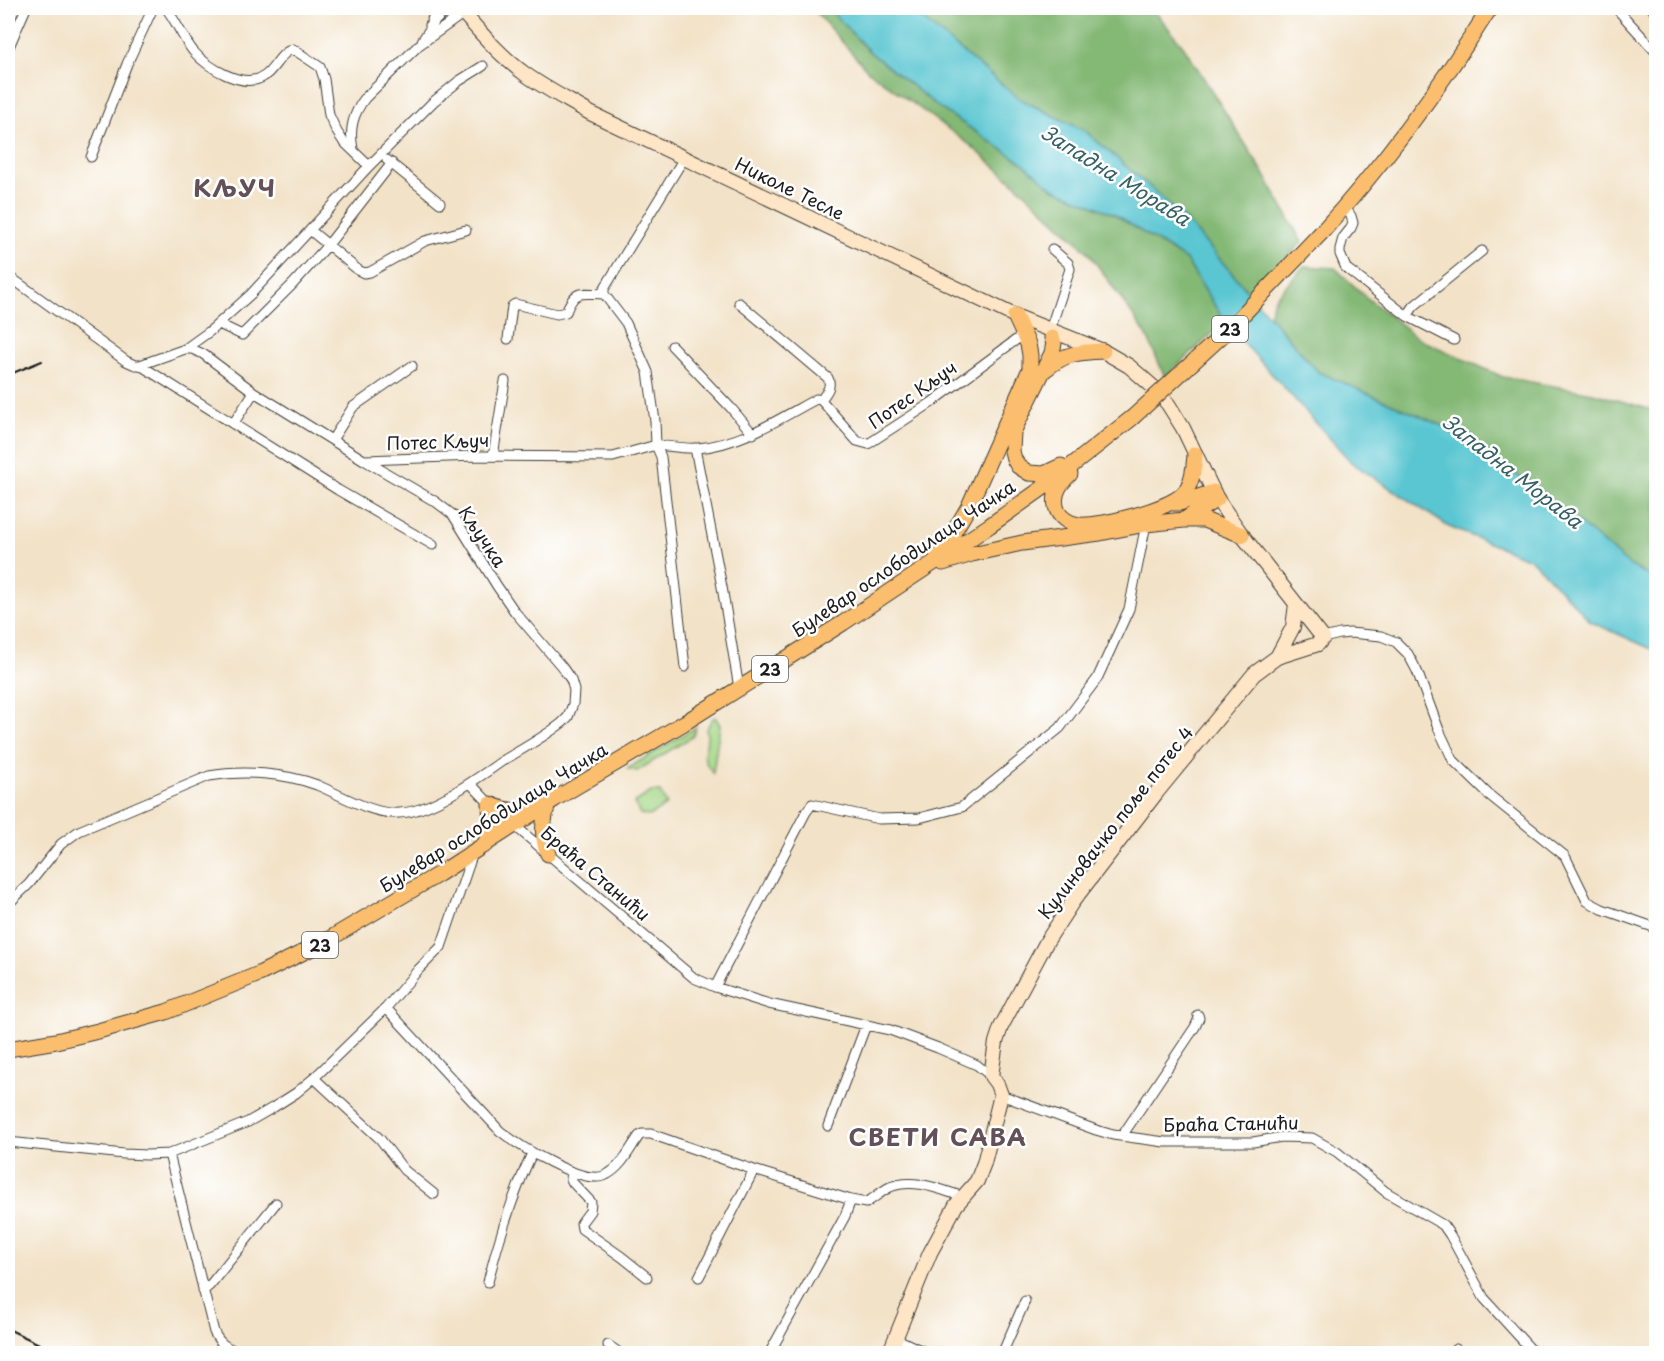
<svg xmlns="http://www.w3.org/2000/svg" width="1664" height="1361" viewBox="0 0 1664 1361" font-family="'Playpen Sans',sans-serif">
	<style>
		.green { fill: #a4d787; stroke: #607a52; stroke-width: 1.5 }
		.forest { fill: #83b874; stroke: #506a48; stroke-width: 1.5 }
		.water { fill: #5ac6d1; stroke: #3b7176; stroke-width: 1.5 }
		.lines { fill: none; stroke-linecap: round; stroke-linejoin: round }
		.street-casing { stroke: #3c3a36; stroke-width: 11 }
		.secondary-casing { stroke: #3c3a36; stroke-width: 16 }
		.primary-casing { stroke: #3c3a36; stroke-width: 17 }
		.street { stroke: #fff; stroke-width: 9 }
		.secondary { stroke: #fde5c5; stroke-width: 14 }
		.primary { stroke: #fbbe6e; stroke-width: 15 }
		.rail { stroke: #1c1c1c; stroke-width: 2 }
		.primary-bridge-casing { stroke: #3c3a36; stroke-width: 17; stroke-linecap: butt }
		.primary-bridge { stroke: #fbbe6e; stroke-width: 15 }
		.labels { text-anchor: middle; dominant-baseline: central; stroke-width: 5; stroke-linejoin: round; paint-order: stroke }
		.shield { fill: #fff; stroke: #606060; stroke-width: 1.5 }
		.shield-label { font-size: 16px; font-weight: bold; fill: #1c1c1c }
		.street-label { font-size: 18px; fill: #1c1c1c; stroke: #fff }
		.water-label { font-size: 20px; font-style: italic; fill: #356064; stroke: #fff }
		.district-label { font-size: 24px; font-weight: bold; letter-spacing: 1.5px; fill: #635058; stroke: #fff }
	</style>
	<rect width="100%" height="100%" fill="#fff"/>
	<filter id="ink" filterUnits="userSpaceOnUse"><feTurbulence type="fractalNoise" baseFrequency=".0167" numOctaves="2"/><feDisplacementMap in="SourceGraphic" scale="12" xChannelSelector="R" yChannelSelector="G"/><feConvolveMatrix kernelMatrix="1 2 1 2 8 2 1 2 1" color-interpolation-filters="sRGB"/></filter>
	<filter id="wash" filterUnits="userSpaceOnUse"><feTurbulence type="fractalNoise" baseFrequency=".008" numOctaves="4" result="noise"/><feDisplacementMap in="SourceGraphic" scale="24" xChannelSelector="R" yChannelSelector="G"/><feGaussianBlur stdDeviation="1.35" result="paint"/><feColorMatrix in="noise" values="0 0 0 0 0 0 0 0 0 0 0 0 0 0 0 0 0 1.4 0 .05"/><feComposite in="paint" operator="in"/></filter>
	<g filter="url(#wash)">
		<rect width="100%" height="100%" fill="#f2e2c7"/>
		<!-- green -->
		<path class="green" d="M715 717 720 725 713 773C710 769 706 764 705 760 702 751 710 742 706 730L712 719Z
			M696 727 693 736 637 771 627 769Z
			M651 792H660L667 805 649 816 640 814 634 803Z"/>
		<!-- forest -->
		<path class="forest" d="M812 8H828L870 52 941 109 1022 162 1053 188 1114 214 1186 260 1225 322 1165 377 1146 334 1088 252 1021 189 970 145 867 70Z
			M911 8H1152L1184 47 1263 172 1302 242 1251 295 1189 224 1149 186 1085 131 1020 99 921 18Z
			M1304 266 1335 268 1366 297 1419 339 1503 377 1593 393 1656 411V580L1629 565 1541 491 1443 426 1318 372 1269 315 1274 299Z"/>
		<!-- water -->
		<path class="water" d="M828 8H911L921 18 1020 99 1085 131 1149 186 1189 224 1318 372 1443 426 1541 491 1629 565 1656 580V651L1591 622 1532 560 1449 527 1352 463 1225 322 1186 260 1114 214 1053 188 1022 162 941 109 870 52Z"/>
	</g>
	<g filter="url(#ink)">
		<g class="lines">
			<defs>
				<path id="street" d="M166 8C176 21 182 37 193 51 207 67 242 89 263 77 275 70 279 53 293 49L320 67 324 79 329 115 337 132 343 141 369 166
					M1616 8 1656 52
					M1652 8 1656 13
					M430 25 433 17V8
					M422 41 435 21 448 8
					M8 49 26 8
					M353 149C349 129 353 114 365 98L419 45 464 13
					M91 157 127 64 153 8
					M387 160 440 203
					M1345 207 1351 216 1353 223 1351 228 1343 238 1340 249V254L1346 268 1407 316 1454 340
					M310 230 358 270 364 273 370 272 425 241 466 230
					M8 277 17 282 126 361 135 365H140L185 349H192L203 354 254 392 364 460 436 502 453 515 497 586 515 612 562 667 571 680 574 690 573 704 568 717 562 723C544 737 524 748 504 760 477 778 432 812 399 813 373 815 341 795 317 785 285 773 243 770 209 776L79 831 61 844 29 884 8 904
					M739 303 828 378C832 387 826 393 821 400
					M1407 316 1414 306 1482 251
					M219 324 242 335 293 284 328 245 392 163
					M1050 330 1070 269 1068 263 1052 249
					M508 339 512 306 515 304 557 314 566 312C575 288 582 294 604 294
					M672 346 731 408 753 434
					M185 349 210 331 251 294 369 166 433 102 459 81 483 66
					M140 365 338 490 433 545
					M233 424 254 392
					M332 440 353 407 412 366
					M695 448 722 587 739 688
					M493 456 505 381
					M365 460 476 456 613 457 656 445 655 421 648 372 626 323 604 294V289L684 158
					M1323 638 1340 634 1350 633 1381 636 1396 642 1408 654 1417 671 1439 730 1453 760 1488 794 1565 856 1587 901 1602 909 1656 928
					M685 667 661 457 656 445C669 446 684 449 698 448 742 444 779 419 816 399L821 400 857 441 868 444 931 403 1024 334
					M470 783 490 804 514 825 694 978 715 987 769 1004 890 1030 938 1048 977 1065 991 1076
					M715 987 806 812 812 804 879 819 919 818 962 807 1060 728 1097 679 1129 609 1146 524
					M386 1008 500 1131C518 1145 584 1187 606 1175 622 1167 629 1150 639 1136L642 1134H651L754 1170 851 1200 866 1203C874 1198 882 1191 890 1187 914 1177 941 1190 964 1197
					M314 1078 380 1139 404 1170 434 1194
					M1001 1095 1096 1130 1113 1135 1165 1142H1253L1282 1137 1312 1138 1337 1152 1386 1192 1443 1225 1450 1235 1484 1298 1535 1354
					M828 1126 866 1025
					M1122 1136 1195 1027 1199 1018 1198 1015
					M8 1142 124 1154 147 1155 169 1154 248 1122 274 1107 296 1093 314 1078 386 1008 418 970 441 947 473 853
					M169 1154 214 1332C221 1348 234 1351 250 1354
					M572 1172 571 1179 573 1183 591 1202 590 1211 581 1223 582 1229 622 1257 647 1277
					M699 1277 754 1170
					M488 1282C499 1237 513 1195 532 1153
					M203 1291 210 1285 276 1203
					M895 1338 929 1354
					M608 1345 621 1354
					M769 1354 845 1216 851 1200
					M1002 1354 1025 1301
					M1450 1354 1456 1349"/>
				<path id="secondary" d="M459 8C479 31 500 56 525 74 546 89 568 100 590 113L1015 316 1103 351 1129 366 1152 386 1168 404 1183 428 1217 499 1242 535 1323 638 1318 644 1277 657
					M889 1354 930 1253 956 1205 977 1181 984 1163 1001 1095 997 1084 991 1076 996 1042 1001 1027 1047 941 1073 901 1157 792 1254 674 1277 657 1293 627 1296 604"/>
				<path id="primary" d="M1321 233C1385 163 1440 87 1490 8
					M1052 338 1054 343 1052 353 1013 432 1012 451 1014 459 1018 466 1029 473 1044 474 1061 466
					M1046 369C1065 353 1080 352 1103 351
					M1070 474C1061 483 1053 492 1056 506 1058 517 1069 524 1079 525 1101 527 1170 509 1184 493 1193 482 1194 467 1195 454
					M1173 503H1180L1213 492
					M1184 520 1217 499
					M937 554 949 540 969 506 1030 369V355L1028 344 1015 316
					M943 563 972 554 1022 543 1100 533 1146 524 1184 520H1204L1242 535
					M548 803C543 821 541 836 548 854
					M490 804C507 812 519 812 537 807
					M485 845 491 826 490 804
					M8 1049 56 1041 98 1031 166 1012 259 974 324 942 439 874 555 799 684 723 843 623 989 526 1047 485 1132 418"/>
			</defs>
			<!-- street casing -->
			<use href="#street" class="street-casing"/>
			<!-- secondary casing -->
			<use href="#secondary" class="secondary-casing"/>
			<!-- primary casing -->
			<use href="#primary" class="primary-casing"/>
			<!-- street -->
			<use href="#street" class="street"/>
			<!-- secondary -->
			<use href="#secondary" class="secondary"/>
			<!-- primary -->
			<use href="#primary" class="primary"/>
			<!-- rail -->
			<path class="rail" d="M8 375 42 361
				M8 1329 60 1354"/>
			<defs>
				<path id="primary-bridge" d="M1132 418 1226 332 1321 233"/>
			</defs>
			<!-- primary-bridge casing -->
			<use href="#primary-bridge" class="primary-bridge-casing"/>
			<!-- primary-bridge -->
			<use href="#primary-bridge" class="primary-bridge"/>
		</g>
	</g>
	<g class="labels">
		<!-- shield labels -->
		<g class="shield">
			<rect x="1212" y="316" width="36" height="26" rx="4.5"/>
			<rect x="752" y="656" width="36" height="26" rx="4.5"/>
			<rect x="302" y="932" width="36" height="26" rx="4.5"/>
		</g>
		<g class="shield-label">
			<text x="1230" y="329">23</text>
			<text x="770" y="669">23</text>
			<text x="320" y="945">23</text>
		</g>
		<!-- street labels -->
		<g class="street-label">
			<text transform="translate(790 188) rotate(26)">Николе Тесле</text>
			<text transform="translate(912 394) rotate(-35)">Потес Кључ</text>
			<text transform="translate(438 441) rotate(-2)">Потес Кључ</text>
			<text transform="translate(483 536) rotate(56)">Кључка</text>
			<text transform="translate(903 558) rotate(-34)">Булевар ослободилаца Чачка</text>
			<text transform="translate(493 817) rotate(-32)">Булевар ослободилаца Чачка</text>
			<text transform="translate(1115 822) rotate(-52)">Кулиновачко поље потес 4</text>
			<text transform="translate(596 873) rotate(40)">Браћа Станићи</text>
			<text transform="translate(1231 1123) rotate(-1)">Браћа Станићи</text>
		</g>
		<!-- water labels -->
		<g class="water-label">
			<text transform="translate(1116 175) rotate(32)">Западна Морава</text>
			<text transform="translate(1513 471) rotate(38)">Западна Морава</text>
		</g>
		<!-- district labels -->
		<g class="district-label">
			<text x="235" y="187">КЉУЧ</text>
			<text x="938" y="1136">СВЕТИ САВА</text>
		</g>
	</g>
	<!-- margin -->
	<rect width="1664" height="1361" fill="none" stroke="#fff" stroke-width="30"/>
</svg>
